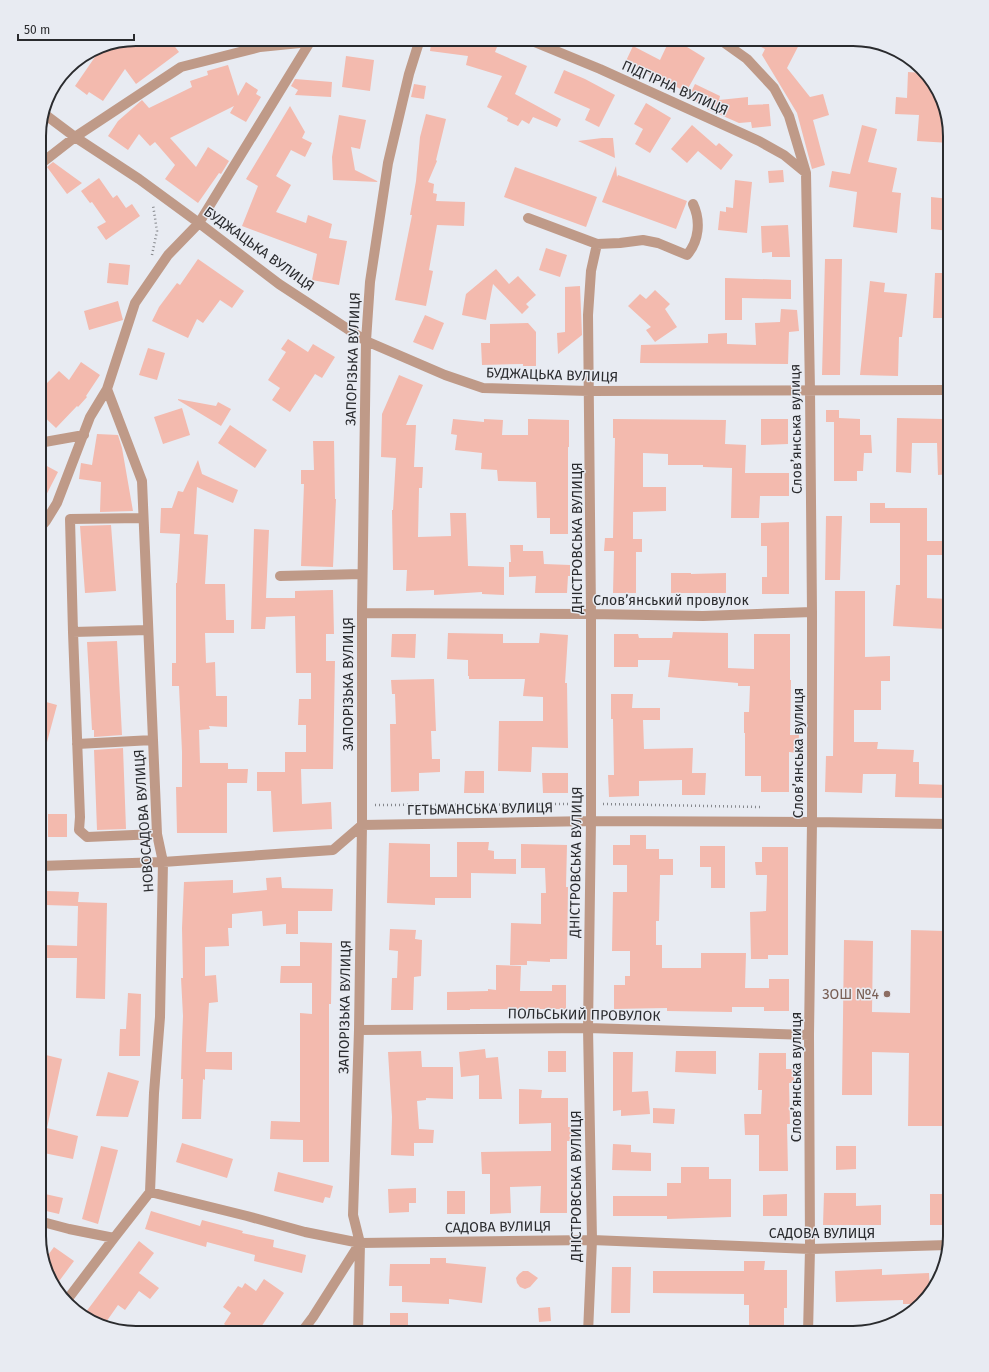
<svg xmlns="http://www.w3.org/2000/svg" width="989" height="1372" viewBox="0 0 989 1372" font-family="'Fira Sans',sans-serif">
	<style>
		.building { fill: #f3baae }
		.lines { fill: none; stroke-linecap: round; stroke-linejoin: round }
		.path { stroke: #85878c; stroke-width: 2.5; stroke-dasharray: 1 3; stroke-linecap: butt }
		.minor { stroke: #bf9a88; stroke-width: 10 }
		.education-dot { fill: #8d6e63; stroke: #e8ebf2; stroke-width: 1.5 }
		.labels { text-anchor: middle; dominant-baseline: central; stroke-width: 3; stroke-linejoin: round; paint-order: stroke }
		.street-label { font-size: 14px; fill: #2a2b2e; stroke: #e8ebf2 }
		.education-label { font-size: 14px; fill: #785e54; stroke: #e8ebf2; text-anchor: end }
		.rim { fill: none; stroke: #2a2b2e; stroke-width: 2 }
	</style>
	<rect width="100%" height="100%" fill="#e8ebf2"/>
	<!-- building -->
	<path class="building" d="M136 39H150L156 47 166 39H169L179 52 136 84 125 69 103 101 89 92 87 95 75 86 97 54 92 51 99 46Z
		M432 39H470L497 47 495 52 527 66 515 94 561 119 557 127 533 117 529 124 522 120 518 126 507 121 508 118 487 107 502 76 466 65 468 56 430 51Z
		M670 39 687 47 705 58 686 92 658 77 657 78 625 63 633 46 660 60Z
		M746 39H802L787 68 810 97 823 94 829 115 813 120 825 165 812 169 797 113 762 55 765 49Z
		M346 56 374 60 370 91 342 87Z
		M228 65 238 96 246 82 258 90 256 94 261 97 246 122 230 113 234 106 170 138 196 167 208 147 229 161 221 174 219 173 198 203 165 179 175 165 155 142 150 146 139 134 128 150 108 136 118 121 142 100 149 108 192 87 190 81 208 75 207 71Z
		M564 70 585 79 615 95 599 127 585 120 590 109 554 93Z
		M908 72 923 73 937 87 950 136V143L917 141 919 115 895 114 896 97 907 98Z
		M295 79 332 82 331 97 295 95 298 90 291 86Z
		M414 84 426 86 424 99 411 97Z
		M695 84 720 96 719 100 748 97V105L769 104 771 126 752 128 751 122 739 123 707 109 708 107 688 98Z
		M646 103 671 118 650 153 635 144 643 129 634 124Z
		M290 106 305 132 302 138 312 143 305 157 291 150 276 176 291 185 276 212 306 223 308 215 332 224 329 238 347 241 339 285 312 280 317 254 242 226 258 186 246 179Z
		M426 114 446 119 436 160 437 161 428 182 434 184 433 193 437 194 436 201 465 202 464 226 437 225 429 270 433 271 426 306 395 300 412 215H410L416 181 420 137Z
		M339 115 366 120 360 149 351 147 355 170 379 182 333 180 332 157Z
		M692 125 716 146 719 143 733 155 721 170 698 151 687 163 671 149Z
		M862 125 877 129 868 162 897 168 892 192 901 193 897 233 853 227 857 192 829 187 832 171 850 174Z
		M613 138 615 158 578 141 602 138Z
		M53 162 82 183 67 194 47 167Z
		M616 166 617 177 618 175 687 201 676 229 602 202Z
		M515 167 597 197 586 227 504 197Z
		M783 170 784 182 769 183 768 171Z
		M99 178 113 198 117 195 126 208 132 204 140 216 106 240 97 227 106 222 92 202 90 203 81 191Z
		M735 180 752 182 747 233 718 230 720 211 726 212V207L733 208Z
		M931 197 950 199V231L931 229Z
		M788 225 790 257H772V252L762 253 761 226Z
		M546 248 567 255 560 277 539 270Z
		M198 259 244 291 232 308 220 300 203 323 197 319 188 338 152 321 159 307 177 283 180 285Z
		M825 259H842L840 375H822Z
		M109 263 130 265 128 285 107 283Z
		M496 269 509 284 518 276 536 295 526 304 529 307 522 314 493 284 486 320 462 315 466 294Z
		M935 273H950V318H933Z
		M725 278 791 280V299L742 298V320H725Z
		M870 281 885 283 884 292 907 294 902 337H899L898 376 860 375Z
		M580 286 582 335 558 354 557 333 565 332V287Z
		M655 290 670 304 665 309 677 327 655 342 646 330 651 327 628 306 640 294 646 299Z
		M118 301 123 320 89 330 84 311Z
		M781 309 797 310 799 331 789 332 788 364 640 363 641 345 708 343V334L727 333V344L756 345 755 323 780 322Z
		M425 315 444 323 433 350 413 342Z
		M528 323 536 332V366H523V364L482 365 481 343H490V324Z
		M288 339 308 352 313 344 335 357 322 378 315 374 290 412 272 400 280 388 268 380 286 352 281 349Z
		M148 348 165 353 157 380 139 375Z
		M81 362 100 375 86 396 87 397 78 407 77 406 56 428 39 412V378L46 384 59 371 69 380Z
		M399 375 423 385 406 425H416L414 467H423L422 488H419L418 537 451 536 450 513H466L468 566 504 567V595L482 594V592L434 595V590L406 591 407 570H393L392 510H393L396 458 381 457 382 414Z
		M178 399 216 406 218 402 231 409 221 426 178 400Z
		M182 408 190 435 163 444 154 417Z
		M826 410H839V418L860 419V435H871L872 453H864L863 471H857V481H834V422H826Z
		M897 418 943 419V421H950V474L938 475 937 443H912L911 473 896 472Z
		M453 419 484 422V419L503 420 502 435H528V419L569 420V447H568V534H550V518H537L536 482 498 481 497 470 481 469 482 453 455 450 457 435 451 434Z
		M613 419 726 420 725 444 746 445 745 473H789V496H760L759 518H731L732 468 703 467V465H668V454L643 453V487H666V511L633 512V539H642V552H636V593H613L614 551H604L605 538H613L615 438H613Z
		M761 419H788V444L761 445Z
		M230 425 267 450 255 468 218 443Z
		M97 434 118 435 122 448 133 511 100 512 101 482 79 479 81 463 92 465Z
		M313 441H334L335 499H336L333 567 301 566 304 484H301V470H314Z
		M198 460 202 474 238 490 233 503 197 487 194 534 208 535 205 584H225L226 620H234V633H205L206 663 215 662 216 696H227V727L209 726 210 729 199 730 200 763H228V769H248L247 783H227V833H177L176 787H182V752L179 686H172V663H176V583H177L180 534 160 533 161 508H172L178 491 183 492Z
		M45 465 58 472 39 509V476Z
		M870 503H885V508H927V541H950V555H927V598L949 599 946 629 893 626 896 585H900V523H870Z
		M826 516H842L840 580H825Z
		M789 522V594H762V577H767V546H761V523Z
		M111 525 116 591 85 593 80 526Z
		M254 529 269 530 266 598H295V591L333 590 334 634H326V661H335L333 769H301L302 804 331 802 332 829 273 832 271 791H257V772H285V752H306V725H298L299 699H311V673H296L295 616 266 617 265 629H251Z
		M510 545H523V551H543L544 564 570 565V576H568L567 593H535L536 576 509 577V562H511Z
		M671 573H691V574L726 573V593H671Z
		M835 591H865V657L890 656V681H881V710H854V742H878L877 749 914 750 913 762H919V784L948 785 947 798 895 797 896 774H863L862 793 825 792 826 756H833Z
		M673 632 728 633V668L754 669V634H790V680H791L790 735H799L798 753 789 752V792H761V776H745V733H744V712H749L750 686H738V683L668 677 670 660H638V667H614V634H638L639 638H672Z
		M448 633 503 634V643H539L540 633 568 635 565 683H567L568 748 532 747 531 772 498 771 499 721H543V697L523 696 525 679H469V676H468V660L447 659Z
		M392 634H416L415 658 391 657Z
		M117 641 122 735 94 737V730H92L87 642Z
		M434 679 436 731H431L432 759H440V772L419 773V791L391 792 390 724H396L395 694H392L391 680Z
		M611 694H633L632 708H660V720H643L644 749 693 748 692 773H706L705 795H682V780L639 781V796L609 797 608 775H614L613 719H611Z
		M39 700 57 705 43 757 39 756Z
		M123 748 126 829 97 830 94 750Z
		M465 771H484V793H464Z
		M542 773H568V793H543Z
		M48 814H67V837H48Z
		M630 835H646V849H659V859H673V875H660L659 921H656V945H662V968H701V953H746L745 988H769V979H789V1011H764V1007H732V1012L667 1011V1008L614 1009V985H625V976H630V951H612L613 892H627V865H613V845H630Z
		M457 842H489L488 850 494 851V859H516V874L471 873V898H435V905L387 903 389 843 430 844V877H457Z
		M521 844 567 845 566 887H568L567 959H550V962L527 961V965H510L511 923 541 924V893H546L545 868H521Z
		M700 846H725V888H711V867H700Z
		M762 847H788V955H768V959H751L750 912 766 911 767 875H756L755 862H762Z
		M281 877 282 888 333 889 332 911H298V934H286V924L263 926 262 911 232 914V928H228L229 946 205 947V976L216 975 218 1002 209 1003 206 1052H232V1070L205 1069V1080L203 1079 201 1119H182L183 1079H181L182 1042 183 1016 181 978H183L182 928 184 882 233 880V893L267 890 266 878Z
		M46 891 79 892 78 902 107 903 105 999 76 998 77 958H44V945L77 946 78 906 45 905Z
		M390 929 416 930 415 939 422 940 421 976 414 977 413 1010H391L392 978H397L398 951 389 950Z
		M911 930 945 931 942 1126H908L909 1053 872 1052V1095H842L844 940 873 941 872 1012 910 1013Z
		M300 942 332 943 331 1004H329V1162H303V1140L270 1139 271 1121 300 1122V1013L312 1014V983H280L281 966H300Z
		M496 965 521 966 520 991H552V985H566V1009H470V1010H447V992L488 991V989L496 990Z
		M128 993 141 994 140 1056H119L120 1029H126Z
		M485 1049 486 1058 498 1057 502 1099H479V1075L461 1077 459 1052Z
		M421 1051 422 1067H453V1099L426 1098V1100L417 1101 419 1129 434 1130 433 1143H414V1156L391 1155 392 1117 388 1052Z
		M548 1051H566V1072H548Z
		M676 1051H716V1074L675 1072Z
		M613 1052H633L632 1092 648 1091 650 1114 621 1116V1110L613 1111Z
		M759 1053H786V1069H794V1083H789L790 1124H787L788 1171H759V1135H745L744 1114H761L762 1090H758Z
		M46 1055 62 1059 47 1128 78 1136 73 1159 39 1152V1087Z
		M108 1072 139 1081 128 1117 96 1116Z
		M519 1089 542 1090 541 1098H568V1127H576V1141H567V1213H540L541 1186 510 1187 511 1213 490 1214V1174H482L481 1152 551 1151V1123L519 1124Z
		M653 1108 675 1109 674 1124 653 1123Z
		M182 1143 233 1159 227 1178 176 1162Z
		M613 1144 631 1145V1152L651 1153V1171L612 1170Z
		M101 1146 118 1150 98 1224 82 1219Z
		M836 1146H856V1169L836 1170Z
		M681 1167H709V1179H731V1217L667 1219V1216H613V1196H667V1183H681Z
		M278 1172 333 1186 330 1198 325 1197 323 1203 274 1191Z
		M416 1188V1203H409V1212L389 1213 388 1189Z
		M447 1191H465V1214H447Z
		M824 1193H856V1206L881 1205V1225H823Z
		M45 1194 63 1198 59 1214 42 1210Z
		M787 1194V1216H763V1195Z
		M930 1194H944V1225H930Z
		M151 1211 200 1226 202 1220 243 1231 242 1233 274 1240 273 1247 306 1255 302 1273 254 1261 255 1255 207 1242 206 1247 145 1229Z
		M139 1241 154 1253 139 1273 159 1288 150 1299 139 1291 125 1310 118 1305 104 1325 87 1320 83 1316Z
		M54 1247 74 1261 57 1284 51 1279 45 1259Z
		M430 1258H446V1263L486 1267 482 1303 449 1299V1304L402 1302V1286H389L390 1264H430Z
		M744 1261H765L764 1270H787V1308H784V1333H749V1305H744V1294L653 1293V1271H744Z
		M612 1267H631L630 1313H611Z
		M882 1269V1275L929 1273 930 1292 918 1304H903V1300L836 1302 835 1271Z
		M523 1271H528L538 1278 530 1287 525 1289 520 1287 517 1283 516 1278 519 1274Z
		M264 1279 284 1293 257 1333H236L224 1324 231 1313 223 1307 238 1286 242 1288 245 1283 256 1291Z
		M550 1307 551 1321 539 1322 538 1308Z
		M390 1313H408V1333H390Z"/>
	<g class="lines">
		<!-- path -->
		<path class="path" d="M152 255 157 231 153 205
			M603 804 760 807
			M375 805 580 804"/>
		<!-- minor -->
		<path class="minor" d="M527 39 600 69 759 141 784 155 806 173
			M719 39 747 59 774 88 789 116 806 173 810 390 812 612V822L809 1035 810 1249 808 1333
			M43 113 75 137 139 179 199 223 279 284 366 341 445 375 483 388 589 391 950 390
			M39 165 75 137 181 67 260 47 310 42
			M528 218 597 244 620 243 643 240 658 243 687 255C699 241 701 221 693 204
			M39 443 84 435
			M143 518 70 519 73 632 80 817 79 830 87 837 157 834
			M39 529 46 521 57 503 90 417 107 389 135 303 168 255 199 223 310 42 319 39
			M280 576 362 574
			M362 613 591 614 703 616 812 612
			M73 632 148 630
			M77 744 153 740
			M39 866 163 862 333 850 362 825 591 821 812 822 950 824
			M359 1030 588 1028 809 1035
			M150 1192 247 1216 305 1232 360 1243 592 1240 810 1249 948 1245
			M39 1221 69 1229 114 1238
			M67 1300 114 1238 150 1192 154 1093 160 1017 163 862 157 834 142 481 107 389
			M301 1333 313 1317 360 1243
			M358 1333 360 1243 353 1215 359 1030 362 825V613L366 341 370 282 388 163 409 74 420 39
			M588 1333 592 1240 588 1028 591 821V614L588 315 591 271 597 244"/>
	</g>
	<!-- markers -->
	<circle class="education-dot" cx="887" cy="994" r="4"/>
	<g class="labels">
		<!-- street labels -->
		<g class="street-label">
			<text transform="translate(675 88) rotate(24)">ПІДГІРНА ВУЛИЦЯ</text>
			<text transform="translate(259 249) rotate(36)">БУДЖАЦЬКА ВУЛИЦЯ</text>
			<text transform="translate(353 359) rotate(-88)">ЗАПОРІЗЬКА ВУЛИЦЯ</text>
			<text transform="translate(552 375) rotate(2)">БУДЖАЦЬКА ВУЛИЦЯ</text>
			<text transform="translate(796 429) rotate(-91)">Словʼянська вулиця</text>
			<text transform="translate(577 538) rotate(-90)">ДНІСТРОВСЬКА ВУЛИЦЯ</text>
			<text x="671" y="600">Словʼянський провулок</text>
			<text transform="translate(348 684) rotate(-90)">ЗАПОРІЗЬКА ВУЛИЦЯ</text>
			<text transform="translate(798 753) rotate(-90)">Словʼянська вулиця</text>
			<text transform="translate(480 809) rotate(-1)">ГЕТЬМАНСЬКА ВУЛИЦЯ</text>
			<text transform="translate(144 821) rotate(-94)">НОВОСАДОВА ВУЛИЦЯ</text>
			<text transform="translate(576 862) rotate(-89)">ДНІСТРОВСЬКА ВУЛИЦЯ</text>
			<text transform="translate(345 1007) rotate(-89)">ЗАПОРІЗЬКА ВУЛИЦЯ</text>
			<text transform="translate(584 1015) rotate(1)">ПОЛЬСЬКИЙ ПРОВУЛОК</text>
			<text transform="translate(796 1077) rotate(-90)">Словʼянська вулиця</text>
			<text transform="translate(576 1186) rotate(-90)">ДНІСТРОВСЬКА ВУЛИЦЯ</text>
			<text transform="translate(498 1227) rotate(-1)">САДОВА ВУЛИЦЯ</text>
			<text x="822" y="1233">САДОВА ВУЛИЦЯ</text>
		</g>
		<!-- education labels -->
		<g class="education-label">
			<text x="879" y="994">ЗОШ №4</text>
		</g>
	</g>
	<!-- crop -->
	<path d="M0 0H989V1372H0ZM136 46H853A90 90 0 0 1 943 136V1236A90 90 0 0 1 853 1326H136A90 90 0 0 1 46 1236V136A90 90 0 0 1 136 46Z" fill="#e8ebf2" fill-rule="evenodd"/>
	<path class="rim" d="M136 46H853A90 90 0 0 1 943 136V1236A90 90 0 0 1 853 1326H136A90 90 0 0 1 46 1236V136A90 90 0 0 1 136 46Z"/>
	<!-- scale -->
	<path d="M18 34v6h116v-6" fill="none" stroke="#2a2b2e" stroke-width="2"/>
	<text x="24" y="34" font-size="12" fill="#2a2b2e" stroke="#e8ebf2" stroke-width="3" paint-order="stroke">50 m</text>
</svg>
